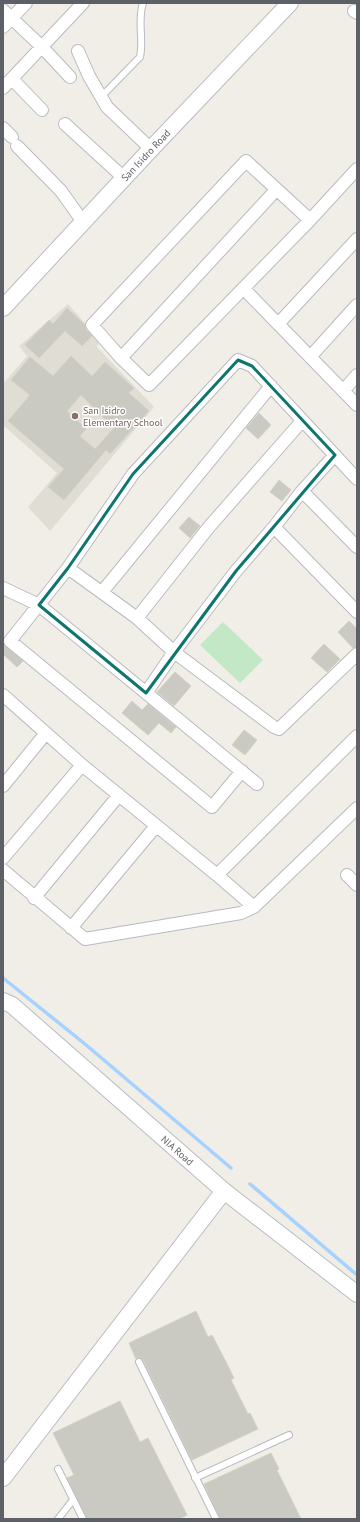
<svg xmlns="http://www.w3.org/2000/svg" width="360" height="1522" viewBox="0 0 360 1522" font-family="'PT Sans',sans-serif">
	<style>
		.education { fill: #e0ded4 }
		.green { fill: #c2e8c5 }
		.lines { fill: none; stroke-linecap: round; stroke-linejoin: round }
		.stream { stroke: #a7d2ff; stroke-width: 3.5 }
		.building { fill: #cbcac2; stroke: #d5d1c4; fill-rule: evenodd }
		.lane-casing { stroke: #b8bbc0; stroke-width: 8 }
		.street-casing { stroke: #b8bbc0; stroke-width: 14 }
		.secondary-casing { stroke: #b9bcc2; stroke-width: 18 }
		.lane { stroke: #fff; stroke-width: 6 }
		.street { stroke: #fff; stroke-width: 12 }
		.secondary { stroke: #fff; stroke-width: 16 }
		.marked { fill: none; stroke: #0f766e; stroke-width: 3; stroke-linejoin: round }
		.education-dot { fill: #8d6e63; stroke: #fff; stroke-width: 1.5 }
		.labels { text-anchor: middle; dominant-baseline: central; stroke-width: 3; stroke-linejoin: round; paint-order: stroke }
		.street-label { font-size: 10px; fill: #5d6167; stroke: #fff }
		.education-label { font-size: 10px; fill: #785e54; stroke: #fff; text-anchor: start }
	</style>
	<rect width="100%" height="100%" fill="#f0eee6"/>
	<!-- education -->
	<path class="education" d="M68 304 100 340 97 347 154 407 50 531 28 507 57 473 3 425V384L27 356 19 346Z"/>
	<!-- green -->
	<path class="green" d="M223 622 263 660 240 683 200 645Z"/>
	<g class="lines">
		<!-- stream -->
		<path class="stream" d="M3 978 85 1044 231 1168
			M250 1184 357 1275"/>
	</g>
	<!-- building -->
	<path class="building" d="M67 308 85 325 86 330 92 336 82 346 65 331 39 358 25 345 49 320 53 324Z
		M71 356 92 376 105 362 134 388 129 393 149 411 110 454 106 450 64 500 48 487 64 469 8 421 30 395 11 380 30 357 53 376ZM81 395 114 428 95 449 80 436 86 429 67 411Z
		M259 413 271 425 258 439 246 428Z
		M279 480 291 490 282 501 270 492Z
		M189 517 200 526 190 538 179 528Z
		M349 621 357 629V647L353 648 338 632Z
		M3 644 23 661 17 667 3 654Z
		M324 644 340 659 327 672 311 658Z
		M175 672 191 686 174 706 157 692Z
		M132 701 142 710 148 704 176 727 171 733 159 723 148 735 122 713Z
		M244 730 257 740 245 755 232 745Z
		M196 1311 208 1337 212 1335 226 1362 234 1378 231 1380 248 1414 250 1413 258 1429 192 1460 143 1360 140 1358 136 1359 129 1343Z
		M120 1401 140 1442 148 1438 187 1515 179 1519H87L67 1478 74 1475 53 1433Z
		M271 1453 279 1469 277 1470 301 1519H220L204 1484Z"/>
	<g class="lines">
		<defs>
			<path id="lane" d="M101 97 140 57C144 39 137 21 143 3
				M139 1362 216 1519
				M58 1469 83 1519
				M195 1478 289 1435
				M58 1519 73 1500"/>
			<path id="street" d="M3 10 42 47 70 77
				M354 11 357 13
				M3 27 26 3
				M78 51 89 76 107 107 151 149
				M12 79 42 110
				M3 88 83 3
				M65 124 124 178
				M3 128 12 137
				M17 146 61 191 83 222
				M310 220 246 161 92 325 121 358 149 385 310 220 357 169
				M244 289 357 405
				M278 324 357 239
				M310 357 357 305
				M121 358 276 190
				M343 391 357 375
				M302 491 357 547
				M274 527 357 612
				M68 568 137 618 174 652 274 727 279 729 282 726 357 654
				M3 588 39 605 257 784
				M102 592 271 386
				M137 618 209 527 302 421
				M146 693 174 652 236 571 274 527 302 491 335 455
				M3 695 82 765 217 875 254 907
				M242 771 212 807 10 641 68 568 133 474 238 360 252 366 357 479
				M3 786 46 733
				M3 858 82 765
				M3 870 85 939 241 913 254 907 357 808
				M217 875 357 736
				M347 875 357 885
				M34 898 119 795
				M71 928 156 826"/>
			<g id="secondary">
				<path id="s1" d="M3 308 151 149 290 3"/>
				<path id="s2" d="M3 1001 12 1005 224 1191 357 1294"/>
				<path d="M3 1478 224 1191"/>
			</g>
		</defs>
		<!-- lane casing -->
		<use href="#lane" class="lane-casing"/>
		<!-- street casing -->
		<use href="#street" class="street-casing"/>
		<!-- secondary casing -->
		<use href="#secondary" class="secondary-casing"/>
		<!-- lane -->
		<use href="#lane" class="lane"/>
		<!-- street -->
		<use href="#street" class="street"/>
		<!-- secondary -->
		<use href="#secondary" class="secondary"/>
	</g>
	<!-- marked area -->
	<path class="marked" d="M238 360 252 366 335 455 236 571 146 693 39 605 68 568 133 474Z"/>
	<!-- markers -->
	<circle class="education-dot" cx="75" cy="416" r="4"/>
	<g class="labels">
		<!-- street labels -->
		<g class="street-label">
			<text stroke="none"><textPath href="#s1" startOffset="209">San Isidro Road</textPath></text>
			<text stroke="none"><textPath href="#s2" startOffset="230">NIA Road</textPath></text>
		</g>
		<!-- education labels -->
		<g class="education-label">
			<text x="83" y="410">San Isidro<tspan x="83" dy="12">Elementary School</tspan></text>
		</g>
	</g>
	<!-- border -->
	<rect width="360" height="1522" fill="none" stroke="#5d6167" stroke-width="8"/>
</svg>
